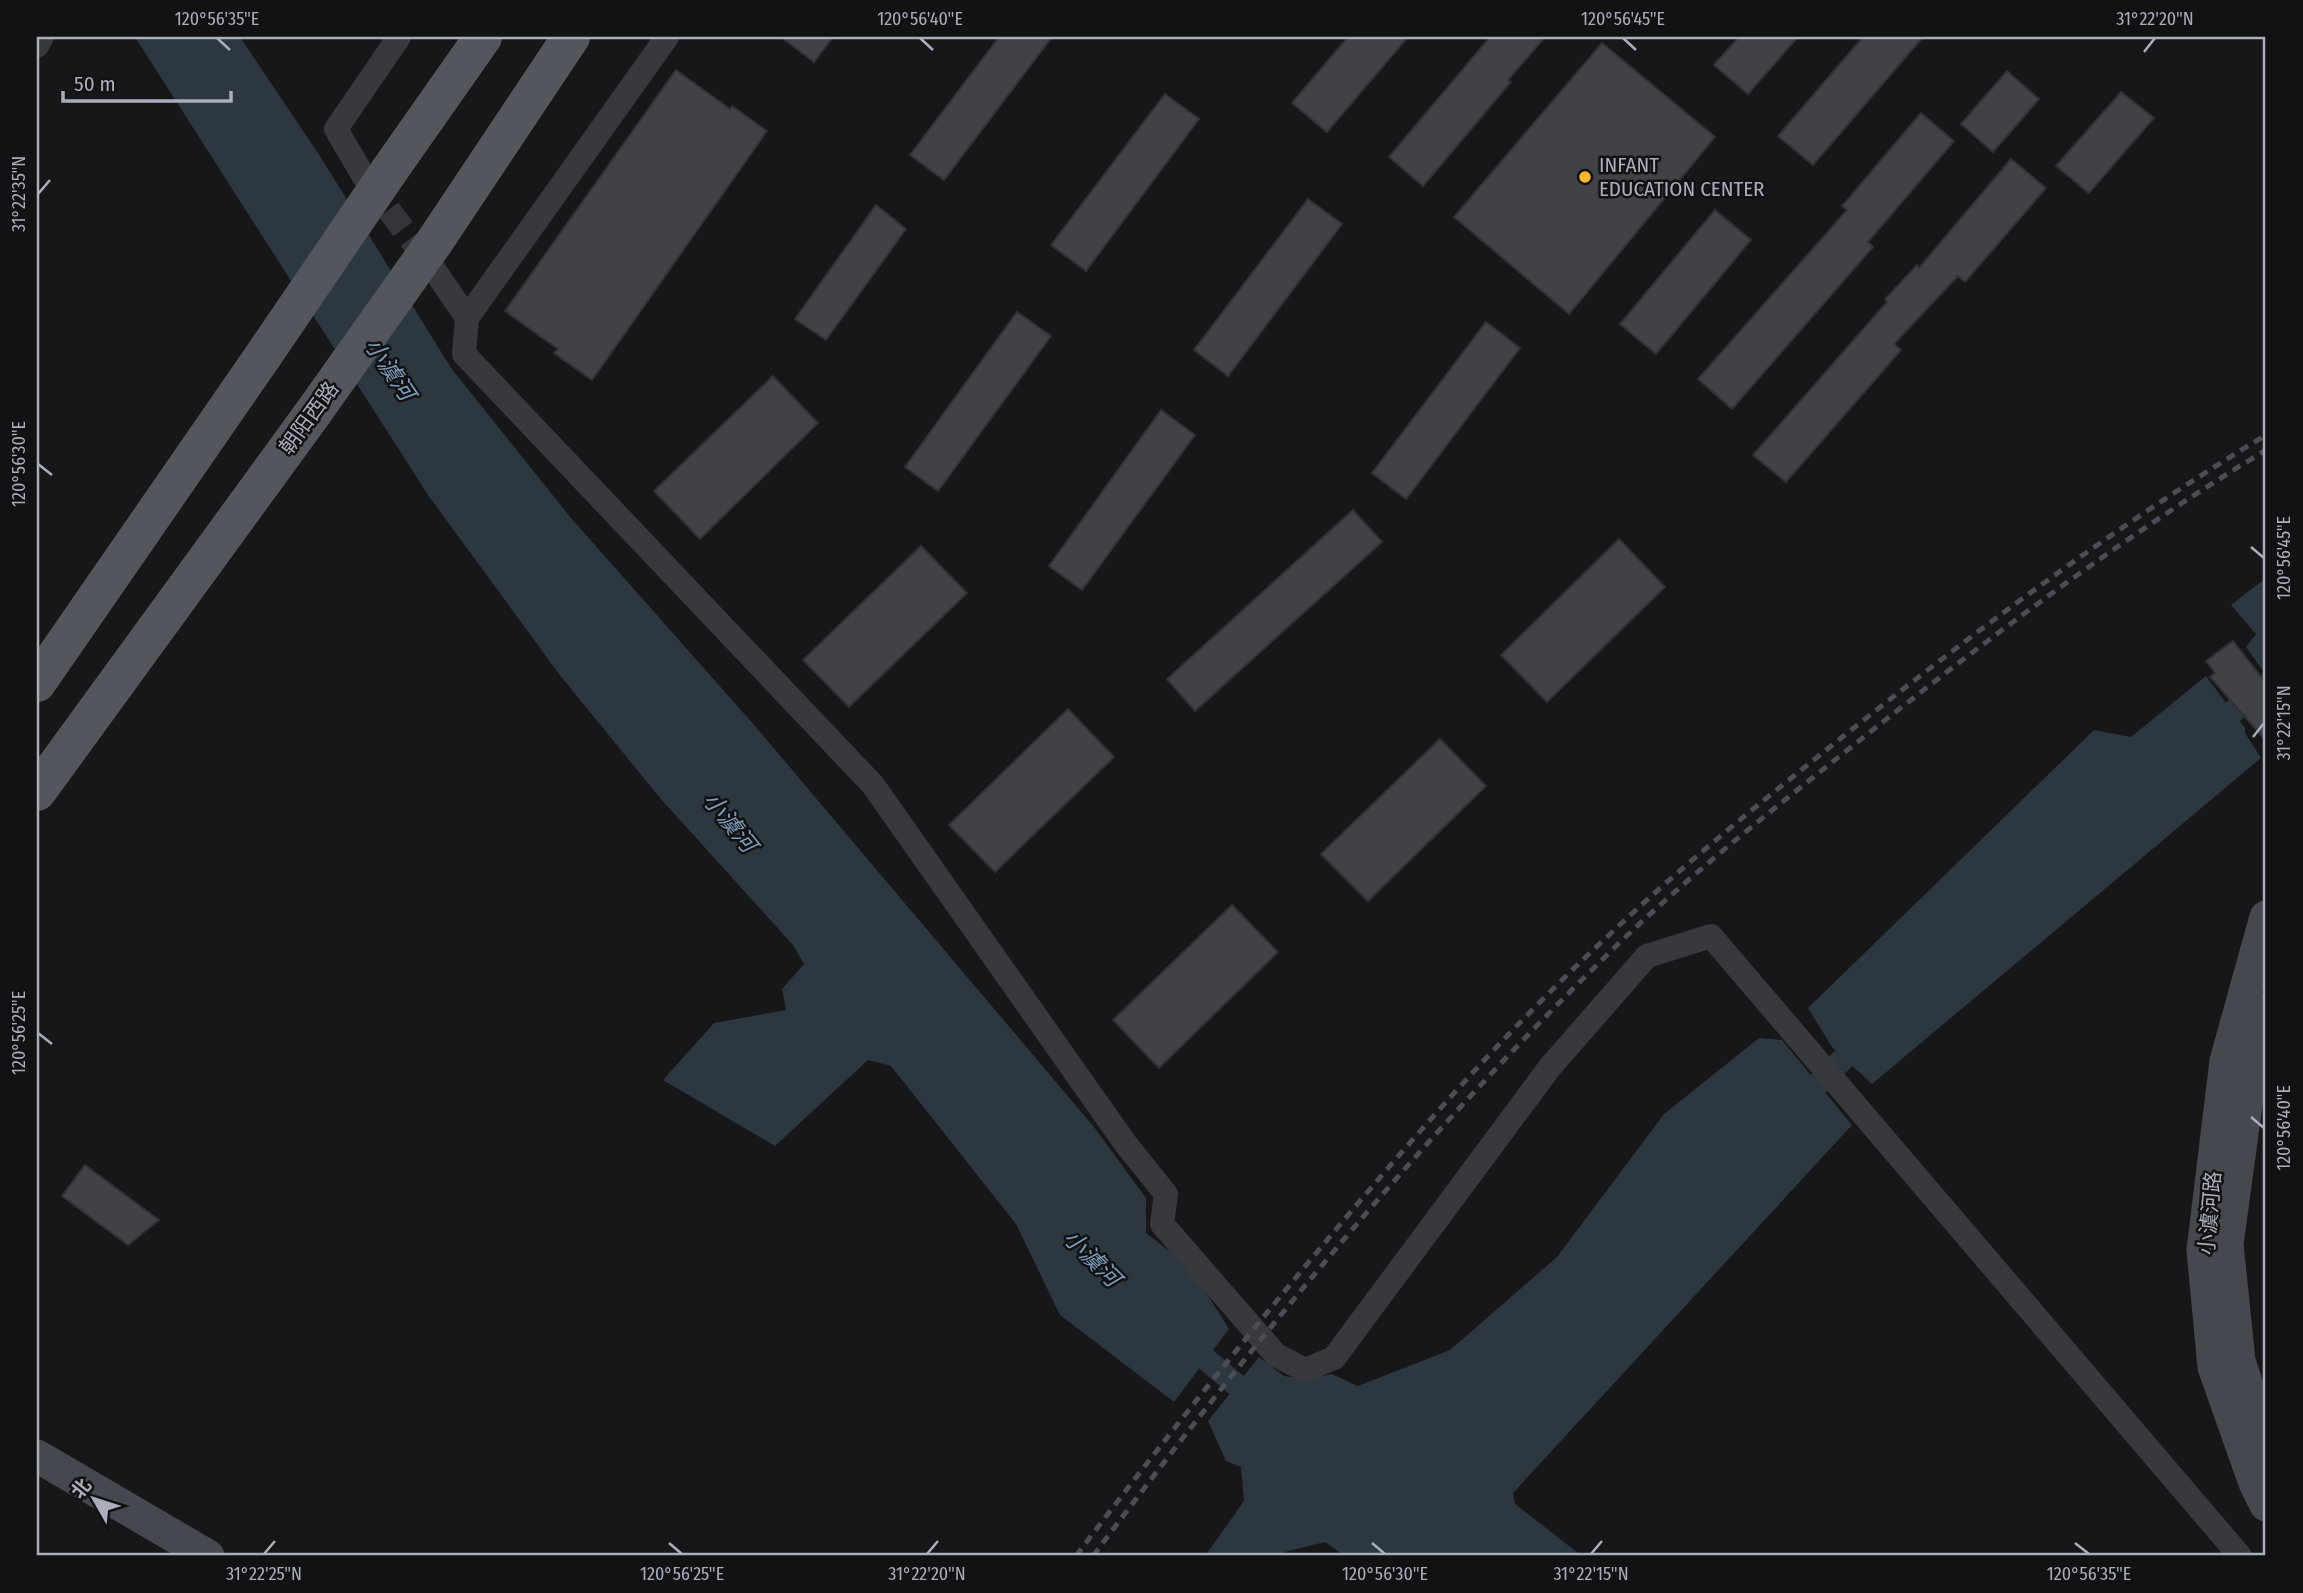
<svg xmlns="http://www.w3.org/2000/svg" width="2303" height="1593" viewBox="0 0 2303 1593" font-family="'Fira Sans Condensed','Noto Sans SC',sans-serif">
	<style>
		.water { fill: #2c373f }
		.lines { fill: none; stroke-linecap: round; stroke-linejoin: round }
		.canal { stroke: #2c373f; stroke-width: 23 }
		.building { fill: #414247; stroke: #313136; stroke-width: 2 }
		.minor-tunnel { stroke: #34353a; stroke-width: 24; stroke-dasharray: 24 12; stroke-linecap: butt }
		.minor { stroke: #38393f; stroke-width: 24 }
		.secondary { stroke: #46484f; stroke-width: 33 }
		.primary { stroke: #54565e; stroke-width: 38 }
		.rail { stroke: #4b4d54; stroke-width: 5; stroke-dasharray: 9 7; stroke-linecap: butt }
		.primary-bridge { stroke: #54565e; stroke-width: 38 }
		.ticks { fill: none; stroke: #a9aeba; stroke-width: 2.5 }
		.poi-dot { fill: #ffb82a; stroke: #121215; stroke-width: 2.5 }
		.labels { text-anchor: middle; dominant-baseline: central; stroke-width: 5; stroke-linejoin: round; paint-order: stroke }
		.poi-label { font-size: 21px; fill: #a9aeba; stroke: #121215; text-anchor: start }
		.street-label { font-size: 21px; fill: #a9aeba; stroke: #121215 }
		.water-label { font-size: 23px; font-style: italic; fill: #7d9cb8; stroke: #121215 }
		.neatline { fill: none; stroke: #a9aeba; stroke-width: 2.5 }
		.ticks-label { font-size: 18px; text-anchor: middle; fill: #a9aeba }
	</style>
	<rect width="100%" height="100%" fill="#17171a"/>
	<!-- water -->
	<path class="water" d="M135 37H240L320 156 451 368 571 518 755 726 1094 1127 1146 1198V1233L1190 1267 1229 1329 1174 1402 1060 1315 1016 1224 891 1066 868 1060 775 1146 663 1080 714 1023 786 1010 782 989 804 964 793 945 660 798 559 674 428 495Z
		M2266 578V675L2246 647 2256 634 2231 605Z
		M2206 676 2245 728V733L2261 758 1872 1084 1832 1047 1808 1008 2094 730 2131 737Z
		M1759 1038 1782 1040 1852 1125 1513 1493 1515 1504 1582 1556H1345L1325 1542 1285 1552 1282 1556H1205L1244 1501 1241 1467 1226 1461 1208 1421 1259 1357 1284 1376 1308 1379 1332 1374 1358 1386 1450 1350 1557 1257 1664 1114Z"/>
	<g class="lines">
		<!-- canal -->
		<path class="canal" d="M2209 731 2266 685
			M1815 1087 1865 1037
			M1183 1340 1259 1404"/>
	</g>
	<!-- building -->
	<path class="building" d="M781 37H833L814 62Z
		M999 37H1052L944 180 910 155Z
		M1348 37H1408L1327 132 1292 103Z
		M1490 37H1545L1508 80 1511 82 1423 186 1389 157Z
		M1739 37H1798L1748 94 1714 65Z
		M1863 37H1923L1813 165 1778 136Z
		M1602 43 1715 137 1569 314 1454 217Z
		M676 70 730 109 732 106 767 131 592 380 554 353 558 349 505 311Z
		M2007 71 2039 99 1993 152 1961 124Z
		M2121 92 2154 118 2089 193 2056 166Z
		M1165 94 1199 119 1086 271 1051 245Z
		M1921 113 1954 141 1868 242 1873 247 1732 409 1698 379 1847 210 1842 206Z
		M2011 159 2046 188 1965 282 1958 276 1894 344 1901 350 1786 482 1753 455 1887 302 1885 299 1917 265 1919 268Z
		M1308 199 1342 224 1228 376 1194 350Z
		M876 205 906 229 826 340 795 319Z
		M1715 210 1751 240 1656 354 1620 324Z
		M1017 312 1051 336 938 491 905 467Z
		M1486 322 1520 348 1406 499 1372 473Z
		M773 376 818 423 700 539 654 491Z
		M1161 410 1195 435 1082 590 1049 566Z
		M1353 510 1382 542 1195 711 1167 679Z
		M1619 539 1665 587 1547 702 1501 655Z
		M921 546 967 593 849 707 803 660Z
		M2233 641 2266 683V741L2210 677 2215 673 2206 661Z
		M1068 709 1114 757 995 872 949 825Z
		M1440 739 1486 786 1368 901 1321 854Z
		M1232 905 1278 952 1159 1068 1113 1020Z
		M85 1165 159 1220 128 1245 62 1196Z"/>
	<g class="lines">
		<!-- minor-tunnel -->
		<path class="minor-tunnel" d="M367 181 431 266"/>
		<!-- minor -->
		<path class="minor" d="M667 37 467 318 464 354 873 785 1125 1143 1166 1194 1162 1224 1276 1355 1305 1370 1334 1358 1550 1067 1647 956 1711 936 2240 1556
			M37 46 42 37
			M364 177 336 129 399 37
			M433 268 467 318"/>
		<!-- secondary -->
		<path class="secondary" d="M2266 917 2226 1061 2203 1250 2214 1367 2255 1483 2266 1505
			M2266 1009 2251 1068 2227 1244 2239 1361 2266 1443
			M37 1456 208 1556"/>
		<!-- primary -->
		<path class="primary" d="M389 171 483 37
			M435 241 571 37
			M37 683 263 356
			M37 792 313 413"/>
		<!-- rail -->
		<path class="rail" d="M1076 1556C1159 1446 1245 1338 1333 1233 1420 1129 1510 1027 1609 935 1687 861 1771 794 1855 727 1987 622 2122 522 2266 435
			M1093 1556C1252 1343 1422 1136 1612 950 1688 876 1772 810 1855 744 1987 639 2121 538 2266 450"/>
		<!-- primary-bridge -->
		<path class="primary-bridge" d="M263 356 389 171
			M313 413 435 241"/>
	</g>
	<!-- ticks -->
	<path class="ticks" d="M217 38 230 50M920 38 933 50M1623 38 1636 50M2144 52 2155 38M38 194 50 180M38 464 52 475M2251 547 2264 558M2253 737 2264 723M38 1033 52 1044M2251 1117 2264 1128M669 1543 682 1554M1372 1543 1385 1554M2075 1543 2089 1554M264 1554 275 1541M927 1554 938 1541M1591 1554 1602 1541"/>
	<!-- markers -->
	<circle class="poi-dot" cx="1585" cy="177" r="7"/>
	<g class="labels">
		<!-- poi labels -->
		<g class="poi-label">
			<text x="1599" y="165">INFANT<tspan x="1599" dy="24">EDUCATION CENTER</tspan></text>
		</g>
		<!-- street labels -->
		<g class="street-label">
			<text transform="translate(309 418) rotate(-54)">朝阳西路</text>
			<text transform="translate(2210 1213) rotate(-85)">小澞河路</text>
		</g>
		<!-- water labels -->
		<g class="water-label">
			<text transform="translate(390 369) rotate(56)">小澞河</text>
			<text transform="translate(730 822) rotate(51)">小澞河</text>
			<text transform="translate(1092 1258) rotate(45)">小澞河</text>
		</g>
	</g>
	<!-- border -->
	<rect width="2303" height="1593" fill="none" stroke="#121215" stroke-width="77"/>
	<!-- north arrow -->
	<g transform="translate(94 1499) rotate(309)" stroke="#121215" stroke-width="5" paint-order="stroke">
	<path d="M0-5L12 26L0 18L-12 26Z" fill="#a9aeba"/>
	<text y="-10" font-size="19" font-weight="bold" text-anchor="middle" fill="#a9aeba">北</text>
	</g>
	<!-- scale -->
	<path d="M63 91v10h168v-10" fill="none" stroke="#a9aeba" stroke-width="3.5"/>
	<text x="74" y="91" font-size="21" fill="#a9aeba" stroke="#121215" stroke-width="5" paint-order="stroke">50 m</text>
	<rect x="38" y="38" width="2226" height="1516" class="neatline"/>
	<g class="ticks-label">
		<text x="217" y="25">120°56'35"E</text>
		<text x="920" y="25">120°56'40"E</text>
		<text x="1623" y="25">120°56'45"E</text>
		<text x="2155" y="25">31°22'20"N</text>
		<text transform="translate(19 194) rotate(-90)" y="6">31°22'35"N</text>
		<text transform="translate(19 464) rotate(-90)" y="6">120°56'30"E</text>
		<text transform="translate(2284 558) rotate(-90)" y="6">120°56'45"E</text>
		<text transform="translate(2284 723) rotate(-90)" y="6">31°22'15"N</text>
		<text transform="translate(19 1033) rotate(-90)" y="6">120°56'25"E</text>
		<text transform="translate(2284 1128) rotate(-90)" y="6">120°56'40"E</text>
		<text x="264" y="1580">31°22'25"N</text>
		<text x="682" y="1580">120°56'25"E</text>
		<text x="927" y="1580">31°22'20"N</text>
		<text x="1385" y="1580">120°56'30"E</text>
		<text x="1591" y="1580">31°22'15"N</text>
		<text x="2089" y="1580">120°56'35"E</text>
	</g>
</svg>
